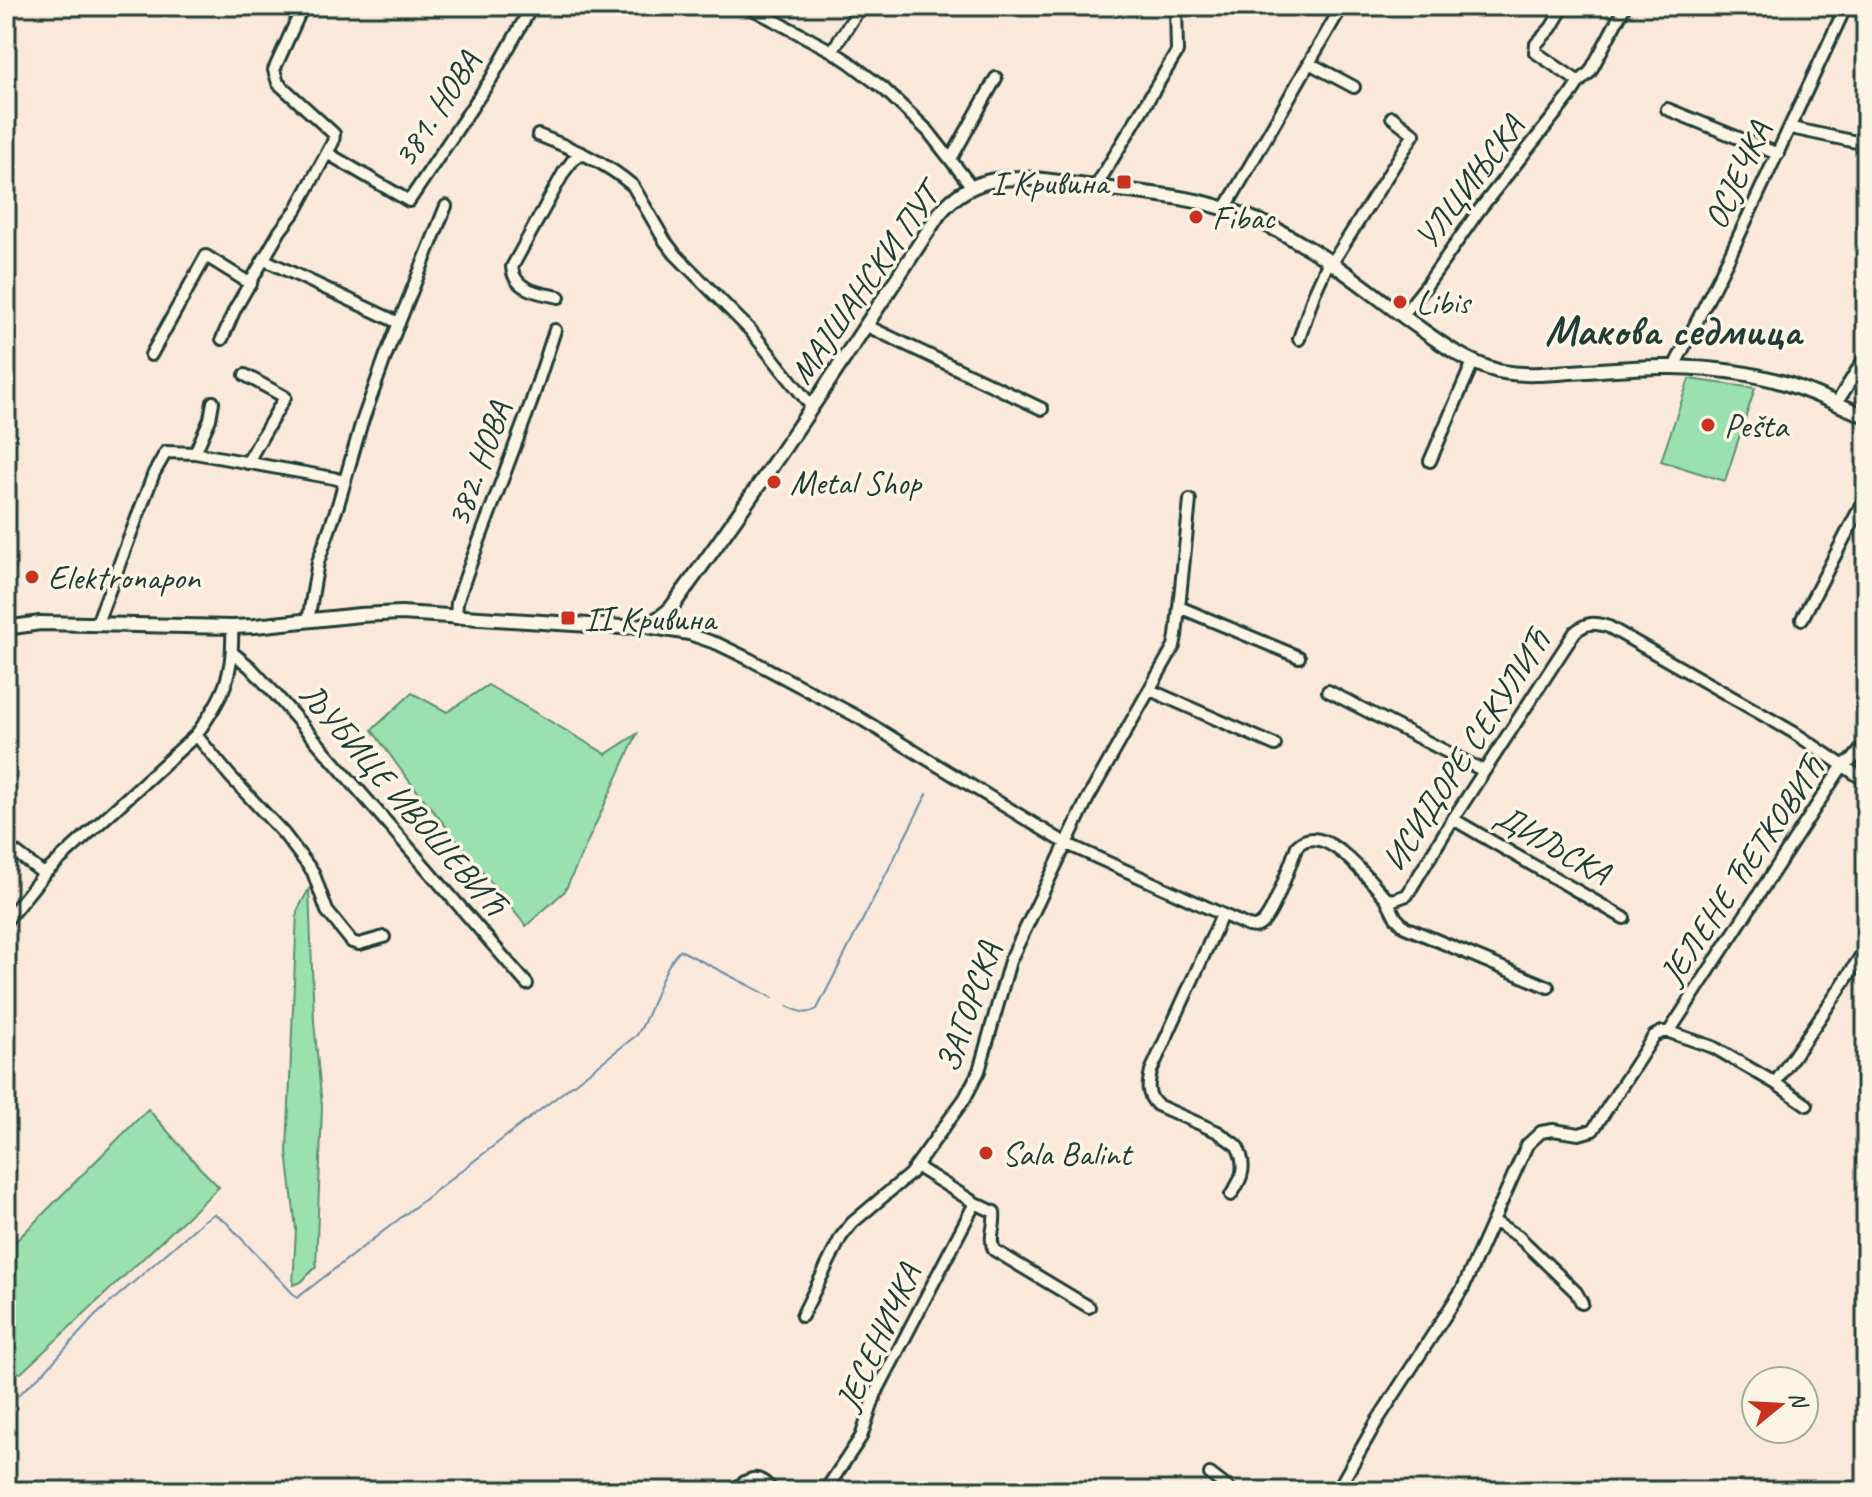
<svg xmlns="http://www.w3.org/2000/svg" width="1872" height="1497" viewBox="0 0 1872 1497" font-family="Caveat,sans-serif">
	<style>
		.green { fill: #9ae1af; stroke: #5c8f72; stroke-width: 2 }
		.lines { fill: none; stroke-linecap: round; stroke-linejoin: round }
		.stream { stroke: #688fa6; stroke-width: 2 }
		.minor-casing { stroke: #1f3d34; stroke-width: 16 }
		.tertiary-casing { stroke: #1f3d34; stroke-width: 18 }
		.minor { stroke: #fcf5e5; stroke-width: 10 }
		.tertiary { stroke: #fcf5e5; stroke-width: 12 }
		.poi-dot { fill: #c8321e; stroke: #fcf5e5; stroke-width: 3 }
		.labels { text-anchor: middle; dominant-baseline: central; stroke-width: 7; stroke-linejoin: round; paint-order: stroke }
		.street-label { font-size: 34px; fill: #1f3d34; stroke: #fcf5e5 }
		.poi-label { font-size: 34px; fill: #1f3d34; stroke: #fcf5e5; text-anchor: start }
		.district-label { font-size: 42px; font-weight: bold; fill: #1f3d34; stroke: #fcf5e5 }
	</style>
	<rect width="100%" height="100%" fill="#fae8da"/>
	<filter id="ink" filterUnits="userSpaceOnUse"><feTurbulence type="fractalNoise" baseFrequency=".0125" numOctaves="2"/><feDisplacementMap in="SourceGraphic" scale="16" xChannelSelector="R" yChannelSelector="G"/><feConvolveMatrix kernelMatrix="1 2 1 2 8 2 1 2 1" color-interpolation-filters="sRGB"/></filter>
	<g filter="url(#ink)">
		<!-- green -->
		<path class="green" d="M1689 379 1755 388 1725 481 1661 461Z
			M488 685 606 754 637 734 565 891 526 926 406 777 372 730 412 693 447 712Z
			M309 889 314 1021 322 1107 316 1267 301 1282 293 1285 296 1229 287 1152 297 911Z
			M148 1109 200 1168 219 1187 21 1373 6 1370V1251Z"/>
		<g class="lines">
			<!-- stream -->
			<path class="stream" d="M787 1006C798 1011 806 1016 817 1009L927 794
				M6 1406 44 1372 95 1316 203 1221 214 1214 226 1222 297 1298 637 1035C654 1009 659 971 680 950L773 998"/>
			<defs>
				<path id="minor" d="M747 6 832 51 849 62 884 89 928 131 972 187
					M832 51 861 6
					M1309 63 1354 87
					M1579 82 1590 72 1625 6
					M1667 109 1778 154
					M1791 128 1866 144
					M538 135C571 148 606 162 633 186L665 241 675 254 751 331 812 407
					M327 153 409 201 491 79 532 6
					M951 159 996 78
					M1095 188 1177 52 1176 6
					M1225 209 1342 6
					M265 260 399 323
					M1332 263 1414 134 1392 117
					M559 297C540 293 514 291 512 267L564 172 573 160 582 153
					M1402 316 1426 286 1480 209 1569 97 1579 82 1535 52 1536 44 1551 28 1564 6
					M867 326 1042 409
					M222 339 235 309 280 231 296 210 333 142 334 134 278 83 274 70 303 6
					M1299 339 1314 294 1329 261
					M151 355 206 256 251 284
					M1674 367 1730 255 1846 6
					M245 375 285 397 247 463
					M1836 404 1866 356
					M195 453 210 419 213 402
					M1430 461 1473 362
					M1179 607 1299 657
					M456 618 457 602 467 573 531 403 555 330
					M1802 619 1866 496
					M308 621 318 562 338 505 361 425 386 355 446 206
					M97 623 154 473 166 452 195 453 333 478 343 481
					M641 626 689 634 718 644 749 659 858 717 1067 844 1248 926C1253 927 1256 928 1261 924 1274 914 1290 864 1297 846 1324 819 1368 879 1386 898L1393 900 1407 895 1453 819 1575 632C1587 622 1594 622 1609 627L1793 732 1866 781
					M233 653 250 667 276 695 527 984
					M1150 690 1275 745
					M1328 691 1484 771
					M196 735 230 776 284 834 313 872 327 911 352 942 359 944 384 937
					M1453 819 1624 918
					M6 845 44 874 196 735C224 696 234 675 232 627
					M1386 898 1396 918 1405 927 1548 987
					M1222 915 1151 1071C1148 1085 1146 1094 1157 1105L1218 1132 1237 1146C1247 1165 1243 1178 1231 1195
					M6 921 44 874
					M6 949 8 952
					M1669 1032 1713 1047 1775 1083 1807 1105
					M1775 1083 1837 993 1866 948
					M918 1165 922 1170 975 1203 994 1212C996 1226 988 1237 994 1250L1089 1307
					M1493 1221 1518 1236 1576 1292 1582 1303
					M802 1316 841 1237 852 1223 910 1174 965 1098 979 1071 1010 961 1087 800 1174 646 1176 636 1190 500
					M1210 1474 1232 1491
					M732 1491C748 1479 758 1471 772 1491
					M825 1491 861 1437 876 1393 975 1203
					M1337 1491 1377 1421 1463 1288 1527 1145 1541 1132 1553 1130 1579 1134 1593 1130 1654 1036 1662 1032H1669L1843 765 1854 758 1866 743"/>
				<path id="tertiary" d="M6 628 40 623 232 627 255 626 360 615 401 613 621 627C641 627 656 623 671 608 765 481 852 347 939 214 977 167 1025 177 1079 185 1120 191 1164 193 1205 203 1238 211 1271 225 1300 243 1342 267 1379 299 1418 327 1443 345 1468 363 1498 371 1522 376 1546 374 1570 372 1605 370 1639 366 1673 367 1709 368 1747 372 1781 382 1809 390 1839 405 1866 416"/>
			</defs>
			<!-- minor casing -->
			<use href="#minor" class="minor-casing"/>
			<!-- tertiary casing -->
			<use href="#tertiary" class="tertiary-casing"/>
			<!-- minor -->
			<use href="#minor" class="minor"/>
			<!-- tertiary -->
			<use href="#tertiary" class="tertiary"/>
		</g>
	</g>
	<!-- markers -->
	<g class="poi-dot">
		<rect x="1116" y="174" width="16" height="16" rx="4"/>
		<circle cx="1196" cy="217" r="8"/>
		<circle cx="1400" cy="302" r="8"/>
		<circle cx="1708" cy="425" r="8"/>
		<circle cx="774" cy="482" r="8"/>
		<circle cx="32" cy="577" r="8"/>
		<rect x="560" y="610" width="16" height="16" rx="4"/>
		<circle cx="986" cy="1153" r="8"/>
	</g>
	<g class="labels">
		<!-- street labels -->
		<g class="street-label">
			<text transform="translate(436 109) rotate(-57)">381. НОВА</text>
			<text transform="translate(1737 175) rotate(-65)">ОСЈЕЧКА</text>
			<text transform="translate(1469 182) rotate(-53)">УЛЦИЊСКА</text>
			<text transform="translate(864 284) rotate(-55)">МАЈШАНСКИ ПУТ</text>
			<text transform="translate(478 464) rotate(-70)">382. НОВА</text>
			<text transform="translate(1466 750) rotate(-57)">ИСИДОРЕ СЕКУЛИЋ</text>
			<text transform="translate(403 799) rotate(49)">ЉУБИЦЕ ИВОШЕВИЋ</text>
			<text transform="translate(1553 844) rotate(30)">ДИЉСКА</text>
			<text transform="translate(1742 870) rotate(-56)">ЈЕЛЕНЕ ЋЕТКОВИЋ</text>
			<text transform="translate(968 1007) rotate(-71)">ЗАГОРСКА</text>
			<text transform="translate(878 1337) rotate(-65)">ЈЕСЕНИЧКА</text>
		</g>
		<!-- poi labels -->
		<g class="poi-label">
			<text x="1108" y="182" text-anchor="end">I Кривина</text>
			<text x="1212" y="217">Fibac</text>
			<text x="1416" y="302">Libis</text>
			<text x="1724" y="425">Pešta</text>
			<text x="790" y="482">Metal Shop</text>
			<text x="48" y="577">Elektronapon</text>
			<text x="584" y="618">II Кривина</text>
			<text x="1002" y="1153">Sala Balint</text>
		</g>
		<!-- district labels -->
		<g class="district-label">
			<text x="1673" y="331">Макова седмица</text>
		</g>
	</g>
	<!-- margin -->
	<rect width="1872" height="1497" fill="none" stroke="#fcf5e5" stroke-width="32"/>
	<rect x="16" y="16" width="1840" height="1465" fill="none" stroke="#1f3d34" stroke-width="3" filter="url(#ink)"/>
	<!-- north arrow -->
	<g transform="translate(1780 1405) rotate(72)"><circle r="38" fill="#fcf5e5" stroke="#a4ab9e" stroke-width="2"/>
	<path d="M0-6L14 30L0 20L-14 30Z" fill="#c8321e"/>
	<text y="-12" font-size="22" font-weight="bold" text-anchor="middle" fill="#1f3d34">N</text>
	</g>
</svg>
